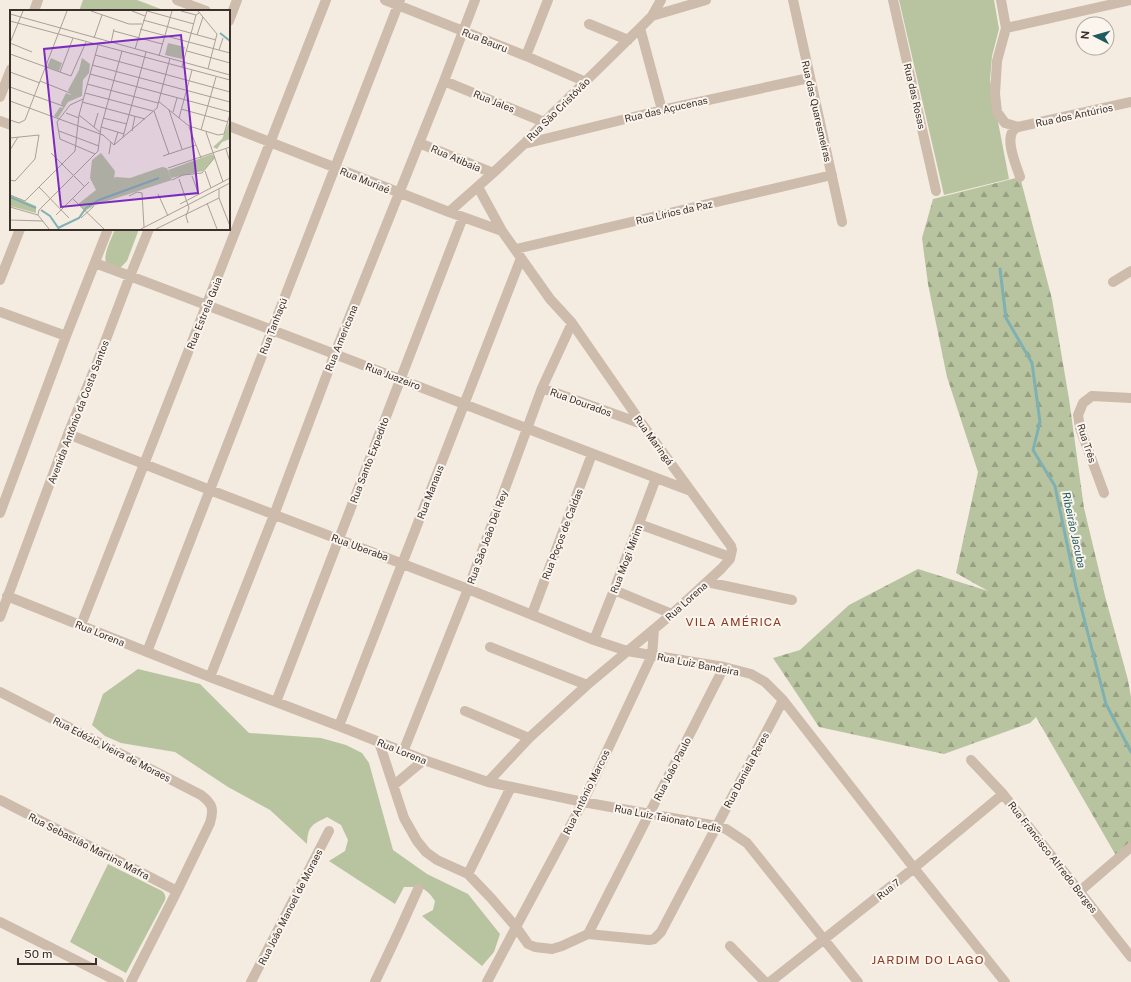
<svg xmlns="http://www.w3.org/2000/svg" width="1131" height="982" viewBox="0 0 1131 982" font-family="'Public Sans',sans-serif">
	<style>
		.green { fill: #b8c4a0 }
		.forest { fill: url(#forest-firs) }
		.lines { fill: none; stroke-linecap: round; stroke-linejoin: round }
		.stream { stroke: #7fb0b2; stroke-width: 3 }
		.minor { stroke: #cdbbac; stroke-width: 10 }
		.labels { text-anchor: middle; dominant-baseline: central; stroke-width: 4; stroke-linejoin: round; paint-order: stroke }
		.street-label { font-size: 10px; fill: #3b302b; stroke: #fbf5ee }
		.water-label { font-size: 11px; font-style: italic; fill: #1f5a5e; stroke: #fbf5ee }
		.quarter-label { font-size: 12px; letter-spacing: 1px; fill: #8c3b22; stroke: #fbf5ee }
		.inset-river { fill: none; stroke: #7fb0b2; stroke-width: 2 }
		.inset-road { fill: none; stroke: #aaa098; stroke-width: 1 }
		.view { fill: #7b2cbf; fill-opacity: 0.15; stroke: #7b2cbf; stroke-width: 2 }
		.inset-edge { fill: none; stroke: #3b302b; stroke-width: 2 }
	</style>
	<defs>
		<pattern id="forest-firs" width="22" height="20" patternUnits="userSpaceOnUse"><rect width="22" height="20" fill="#b8c4a0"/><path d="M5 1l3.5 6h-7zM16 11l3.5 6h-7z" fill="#97a083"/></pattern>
	</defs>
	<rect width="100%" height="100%" fill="#f4ebe1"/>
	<!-- green -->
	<path class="green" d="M83 0H137L166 11H79Z
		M899 0H994L999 29 992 56 990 80 1009 179 944 195Z
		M115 229H139L127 261 121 267 116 268C114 267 109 266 107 264 101 257 113 236 115 229Z
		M138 669 200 684 249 733 321 738 346 745 362 753 369 763 393 850 427 874 468 894 500 934 494 952 482 966 422 916 433 910 435 901C425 886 420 887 404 887L395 904 329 861 345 851 348 840 341 825 327 817C312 825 308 825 307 844L270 810 228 787 175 752 121 743 105 736 92 725 103 694Z
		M108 864 162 891C165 894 166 896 165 900L126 973 70 942Z"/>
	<!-- forest -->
	<path class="forest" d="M1020 177 1052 299 1069 399 1084 508 1105 596 1128 680 1131 697V847L1118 859 1036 717 1030 723 944 754 819 727 773 658 800 650 849 605 918 569 988 591 956 573 978 472 947 377 928 284 922 238 933 199Z"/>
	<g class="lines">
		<!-- stream -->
		<path class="stream" d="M1000 269 1006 318 1032 363 1040 422 1033 450 1055 486 1076 587 1106 704 1131 752"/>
		<!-- minor -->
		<path class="minor" d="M177 0 206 11
			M385 0 526 56 586 82
			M793 0 842 222
			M893 0 936 191
			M1001 0 1006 28 997 61 995 94 997 112 1005 123 1018 127 1131 102
			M34 11 38 0
			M652 16 706 0
			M229 21 237 0
			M589 24 628 40
			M640 28 662 110
			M1006 28 1131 0
			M526 56 548 0
			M444 81 544 122
			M0 97 11 69
			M0 121 11 125
			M229 126 449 212 502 231 550 299 572 323 642 424 731 546 732 550 730 559 721 569 672 614 587 685 529 738 488 782
			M1018 127C1016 128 1014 129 1013 131 1005 141 1017 167 1020 177
			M419 143 493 173
			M524 144 662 110 809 78
			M478 187 502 231
			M449 212 493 173 524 144 544 122 640 28 652 16 661 0
			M516 249 832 175
			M95 263C294 337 492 416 691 491
			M0 280 20 229
			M1113 282 1131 271
			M0 312 66 336
			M542 388 642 424
			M68 434 210 490 468 589 594 640 627 651 724 667 751 674 765 682 783 700 914 868 1005 982
			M1104 493 1080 428 1078 415 1083 403 1092 396 1131 398
			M0 513 66 336 108 229
			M639 524 730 557
			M707 582 792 600
			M614 590 672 614
			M7 596 210 677 339 726 424 760 488 782 583 802 717 826 726 829 747 843 858 982
			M532 614 592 454
			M0 617 68 434 97 363 130 276 149 229
			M81 625 326 0
			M594 640 614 590 656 478
			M490 647 587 685
			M147 652 400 0
			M210 677 274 515 335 353 444 81 475 0
			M0 692 201 795C213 804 214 809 210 823L177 891 131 982
			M276 702 463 217
			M465 711 529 738
			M339 726 521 258
			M379 742 404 818 417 841 426 852 437 860 468 874 491 898 516 927 528 944 535 947 552 949 562 946 588 934 649 940 654 939 661 932 783 700
			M403 752 468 589 542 388 572 323
			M971 760 1003 794 1131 957
			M394 785 424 760
			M0 800 177 891
			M468 874 511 787
			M1080 891 1131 847
			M0 922 119 982
			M588 934 724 667
			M730 946 765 982
			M251 982 329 831
			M375 982 400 929 418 889
			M487 982 516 927 583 802 652 655 653 643 654 629
			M770 982 914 868 1003 794"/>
	</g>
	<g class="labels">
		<!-- street labels -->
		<g class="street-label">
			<text transform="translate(485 40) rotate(22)">Rua Bauru</text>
			<text transform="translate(915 96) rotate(77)">Rua das Rosas</text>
			<text transform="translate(494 101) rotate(22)">Rua Jales</text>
			<text transform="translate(558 109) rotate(-45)">Rua São Cristóvão</text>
			<text transform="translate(666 109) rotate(-13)">Rua das Açucenas</text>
			<text transform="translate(817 111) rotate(77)">Rua das Quaresmeiras</text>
			<text transform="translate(1074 115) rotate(-12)">Rua dos Antúrios</text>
			<text transform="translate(456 158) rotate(23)">Rua Atibaia</text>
			<text transform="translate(365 180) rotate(22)">Rua Muriaé</text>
			<text transform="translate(674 212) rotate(-13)">Rua Lírios da Paz</text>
			<text transform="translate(204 313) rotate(-68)">Rua Estrela Guia</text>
			<text transform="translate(273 326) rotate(-69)">Rua Tanhaçú</text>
			<text transform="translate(341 338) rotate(-68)">Rua Americana</text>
			<text transform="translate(393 376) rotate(21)">Rua Juazeiro</text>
			<text transform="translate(581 402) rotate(20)">Rua Dourados</text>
			<text transform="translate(78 412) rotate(-69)">Avenida Antônio da Costa Santos</text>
			<text transform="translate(654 440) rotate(54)">Rua Maringá</text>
			<text transform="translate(1087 443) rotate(72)">Rua Três</text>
			<text transform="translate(369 460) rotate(-69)">Rua Santo Expedito</text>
			<text transform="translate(430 492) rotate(-69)">Rua Manaus</text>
			<text transform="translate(562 534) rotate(-69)">Rua Poços de Caldas</text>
			<text transform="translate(487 537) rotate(-70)">Rua São João Del Rey</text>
			<text transform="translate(360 547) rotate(20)">Rua Uberaba</text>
			<text transform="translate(626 559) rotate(-69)">Rua Mogi Mirim</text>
			<text transform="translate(686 601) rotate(-42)">Rua Lorena</text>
			<text transform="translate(100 633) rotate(22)">Rua Lorena</text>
			<text transform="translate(698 664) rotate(11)">Rua Luiz Bandeira</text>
			<text transform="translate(112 749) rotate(27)">Rua Edézio Vieira de Moraes</text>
			<text transform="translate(402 751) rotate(22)">Rua Lorena</text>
			<text transform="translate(672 769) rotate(-63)">Rua João Paulo</text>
			<text transform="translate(746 770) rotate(-62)">Rua Daniela Peres</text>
			<text transform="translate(586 792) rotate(-64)">Rua Antônio Marcos</text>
			<text transform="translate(668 818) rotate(11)">Rua Luiz Taionato Ledis</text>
			<text transform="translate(89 846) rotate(27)">Rua Sebastião Martins Mafra</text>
			<text transform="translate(1053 857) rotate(52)">Rua Francisco Alfredo Borges</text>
			<text transform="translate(888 889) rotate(-39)">Rua 7</text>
			<text transform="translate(290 907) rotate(-63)">Rua João Manoel de Moraes</text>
		</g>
		<!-- water labels -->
		<g class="water-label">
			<text transform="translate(1074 530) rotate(78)">Ribeirão Jacuba</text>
		</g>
		<!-- quarter labels -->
		<g class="quarter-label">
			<text x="734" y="622">VILA AMÉRICA</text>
			<text x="928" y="960">JARDIM DO LAGO</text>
		</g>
	</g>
	<!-- overview -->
	<g transform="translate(10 10)">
		<rect width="220" height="220" fill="#f4ebe1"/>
		<path d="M158 33 175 37 172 49 155 45ZM41 48 52 53 49 61 37 57ZM72 48 80 54 79 63 73 70 72 86 58 92 48 108 44 106 50 97 53 98 51 93 56 83 61 85 58 80 69 60ZM202 144 205 147 193 161 161 168 158 160Z" fill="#b8c4a0"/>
		<path d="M220 110V129L212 132 207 139 203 137 212 129ZM91 143 105 161 104 169 105 167 120 168 152 157 157 158 162 170 85 195 75 201 68 194 86 180 80 168 82 150ZM0 185 26 196V203L0 196Z" fill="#b8c4a0"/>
		<path class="inset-river" d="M210 23 220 31M0 187 26 198M31 200 40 206 49 219M48 218 69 208 76 198 89 190 149 168"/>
		<path class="inset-road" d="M81 1 119 14H132M122 1 135 6M137 1 184 14M171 1 186 5M188 1 207 24 198 59M0 4 220 65M133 10 206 30M0 11 220 70M130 19 220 43M104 21 152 34M187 25 193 7M84 28 92 5M0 33 13 1M0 33 22 42M101 33 104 19M125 39 137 1M209 40 213 28M177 41 220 53M0 44 61 66 76 32M85 45 220 82M149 46 162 1M82 55 220 92M172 57 186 5 189 3M0 62 30 73M50 62 63 28M80 64 220 102M30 71 60 83M77 74 148 93M0 77 53 96M75 83 143 101M73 89 60 95 47 112 50 129 85 144M0 91 93 125M148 91 179 116 208 125 214 124 220 104M72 92 135 109M171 99 218 112M159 100 172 139M144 101 159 144M163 102 167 88M56 103 69 108M69 105 90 122M93 108 117 114M169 108 182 60M0 110 9 113 15 110 57 1M84 117 88 103M91 117 114 124M179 117 191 148M191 120 206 67M49 121 89 136M122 121 125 106M196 122 213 172M93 125 104 135M113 127 136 42M0 128 29 125 25 149 5 171 0 170M104 135 147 98 160 48M104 135 108 122M216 139 220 152M0 140 8 127M41 143 75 177M99 144 101 132M153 146 186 135M158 158 220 137M195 161 201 178M182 166 189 185M169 169 179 198 176 206 178 213M162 170 173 165 192 163 205 147M29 177 59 208M209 179V188L220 216M148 184 158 206M0 185 15 191 65 141 69 105 88 35M119 186 127 182 132 183 134 217M63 189 94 219M197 193 207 219M170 194 220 168M0 197 28 205M46 205 79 172M71 208 84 196M0 210 33 211M39 219 28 205 29 200 88 141 91 117 112 41M131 219 220 173M146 219 209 188"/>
		<path class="view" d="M171 25 188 183 51 197 34 39Z"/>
		<rect width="220" height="220" class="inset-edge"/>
	</g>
	<!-- north arrow -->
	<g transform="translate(1095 36) rotate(276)"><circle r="19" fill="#fbf5ee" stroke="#aea6a0"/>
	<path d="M0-3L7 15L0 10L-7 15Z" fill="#1f5a5e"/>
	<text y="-6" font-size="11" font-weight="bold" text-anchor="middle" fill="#3b302b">N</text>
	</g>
	<!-- scale -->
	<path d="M18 958v6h78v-6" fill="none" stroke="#3b302b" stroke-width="2"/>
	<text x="24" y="958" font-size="12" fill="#3b302b" stroke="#fbf5ee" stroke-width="3" paint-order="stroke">50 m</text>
</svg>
